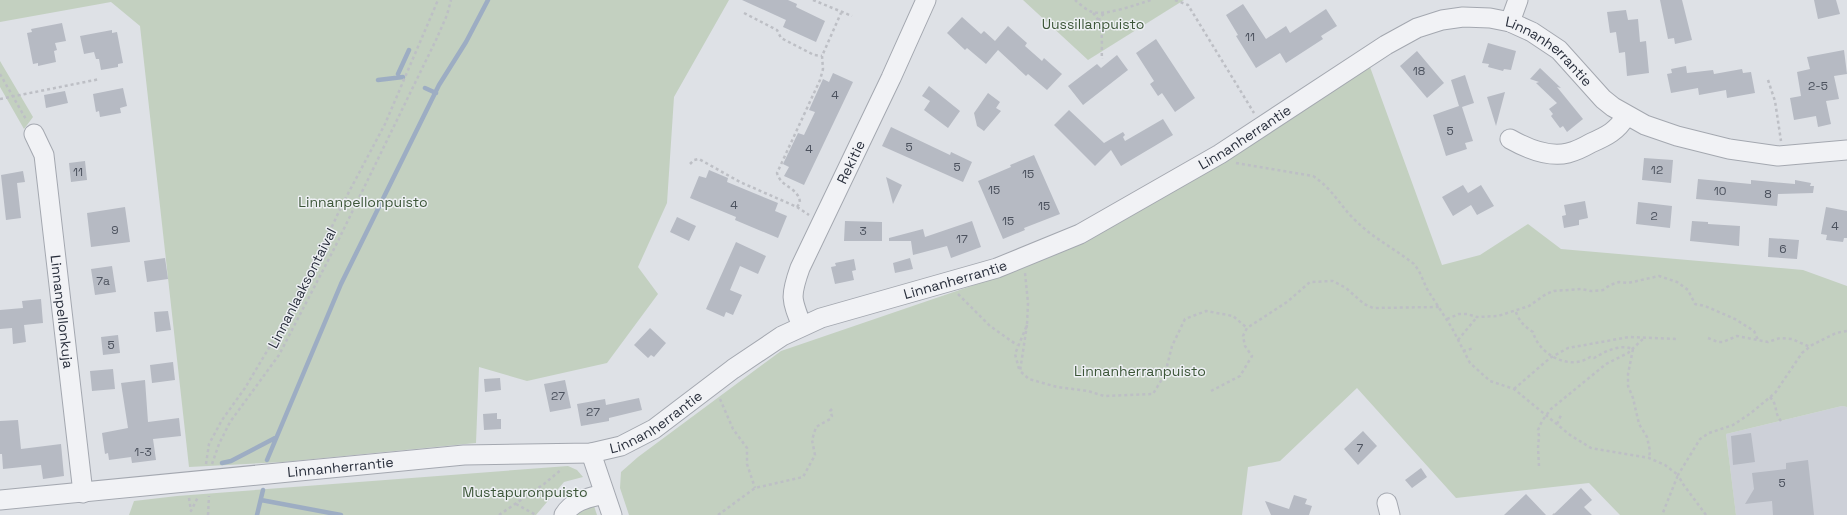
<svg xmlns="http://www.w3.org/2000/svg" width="1847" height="515" viewBox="0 0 1847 515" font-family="'Space Grotesk',sans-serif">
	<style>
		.built { fill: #cdd0d8 }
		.green { fill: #c3d0c0 }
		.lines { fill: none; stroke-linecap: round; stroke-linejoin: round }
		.stream { stroke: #9dadc3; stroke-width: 4.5 }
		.building { fill: #b6bac3 }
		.minor-casing { stroke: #a4a8b0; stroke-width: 21 }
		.path { stroke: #bdbfc5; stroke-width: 2.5; stroke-dasharray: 3 3; stroke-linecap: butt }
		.minor { stroke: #f1f2f5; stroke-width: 19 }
		.labels { text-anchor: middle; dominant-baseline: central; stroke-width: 3; stroke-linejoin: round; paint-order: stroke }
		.number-label { font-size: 12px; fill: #4c525e }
		.park-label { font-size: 14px; fill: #3c5638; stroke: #eef0f4 }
		.street-label { font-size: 14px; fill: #292f3c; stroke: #eef0f4 }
	</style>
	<rect width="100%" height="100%" fill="#dee1e6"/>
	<!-- built -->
	<path class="built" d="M1842 406 1847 407V515H1736L1726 434Z"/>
	<!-- green -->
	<path class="green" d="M0 0H729L674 97 667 203 638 267 658 294 607 363 527 381 479 367 476 443 283 462 189 467 140 26 111 2 0 22Z
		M1023 0H1184L1088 60Z
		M0 61 33 117 24 129 0 87Z
		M1370 67 1442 265 1480 255 1528 224 1561 249 1803 270 1847 286V407L1842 406 1726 434 1736 515H1620L1589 483 1456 498 1357 388 1280 461 1248 467 1242 515H629L620 488 621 472 638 457 781 351 1018 270 1092 235Z
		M568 466 577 470 583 477 564 482 536 515H129L134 501 177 496Z
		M594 506 597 515H568L572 509Z"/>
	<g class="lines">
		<!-- stream -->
		<path class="stream" d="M398 74 409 50
			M378 80 403 77
			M425 88 436 93
			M267 460 341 284 439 85 466 42 488 0
			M222 463 231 461 275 438
			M261 500 341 515
			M257 515 263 490"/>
	</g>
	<!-- building -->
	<path class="building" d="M742 0H788L797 4 796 7 825 21 816 42 783 27 786 20Z
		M1660 0H1682L1692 40 1675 44 1674 38 1668 39Z
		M1814 0H1836L1840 14 1818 19Z
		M1243 4 1266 39 1286 26 1290 33 1326 9 1337 26 1321 36 1323 39 1286 63 1280 53 1256 68 1236 36 1238 35 1226 15Z
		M1626 10 1628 20 1638 19 1640 42 1646 41 1649 73 1627 76 1625 52 1619 53 1616 32 1610 33 1607 12Z
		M962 17 981 34 984 31 995 41 1008 26 1027 43 1025 46 1042 61 1044 58 1062 74 1047 90 1028 74 1026 76 998 50 986 64 967 48 965 50 947 33Z
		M62 23 66 41 55 43 57 50 54 51 56 62 38 66V63L33 64 27 33 32 32 31 29Z
		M112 30V33L117 32 123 63 118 64V67L101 70 99 59H96L94 52 84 54 80 36Z
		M1156 39 1195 98 1175 112 1162 93 1158 96 1150 84 1154 81 1136 53Z
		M1488 43 1516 51 1511 70 1504 69 1503 71 1488 67 1489 64 1482 63Z
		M1844 50 1847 74 1834 76 1839 99 1826 101 1831 124 1818 127 1816 116 1794 120 1790 98 1801 96 1797 72 1810 69 1807 57Z
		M1417 51 1444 83 1427 98 1400 66Z
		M1117 55 1128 70 1083 105 1068 86 1097 64 1101 68Z
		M1686 66 1687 73 1713 70 1714 74 1742 69 1743 73 1751 72 1755 93 1727 98 1726 90 1699 95 1698 88 1671 93 1667 74 1672 73 1671 69Z
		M1540 68 1561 88 1557 87 1583 119 1567 132 1563 126 1560 128 1551 116 1553 114 1549 109 1557 103 1536 83 1539 82 1530 79Z
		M833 73 853 82 804 185 784 176 789 167 783 164 798 133 804 135 815 112 809 110 823 79 829 82Z
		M1465 75 1474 103 1462 107 1473 141 1465 143 1467 149 1446 156 1433 115 1459 106 1451 80Z
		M929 86 960 111 948 128 924 110 930 101 922 96Z
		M123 88 127 106 120 108 121 113 100 117 99 111 96 112 93 94Z
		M65 91 68 103 46 108 44 95Z
		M1505 92 1496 126 1487 97Z
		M988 93 1000 102 996 108 1001 111 984 131 977 126 974 113Z
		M1069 110 1104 143 1123 132 1125 135 1123 137 1125 141 1163 119 1173 135 1121 166 1111 150 1095 166 1054 125Z
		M891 127 950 155 951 152 972 162 963 182 882 146Z
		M1034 155 1060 214 1024 228 1025 230 1003 239 978 181 1011 167 1010 165Z
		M1644 158 1673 160 1671 183 1642 180Z
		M85 161 87 180 71 182 69 163Z
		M709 170 728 178 727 182 778 203 775 211 787 216 778 238 735 220 736 217 690 198 699 176 706 178Z
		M23 171 25 182 17 183 21 218 6 220 1 175Z
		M886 177 902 185 893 204Z
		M1698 179 1751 184V180L1795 184V180L1811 183 1810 186H1814L1813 193 1778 194 1777 206 1696 199Z
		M1463 185 1468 193 1481 185 1494 206 1477 215 1471 205 1453 216 1442 197Z
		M1585 201 1588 218 1579 220V225L1564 228 1562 216 1566 215 1564 205Z
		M1638 202 1672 206 1670 228 1636 224Z
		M125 207 130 242 91 247 87 213Z
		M1826 207 1847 211V238H1844L1843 242 1826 240 1827 235 1821 234Z
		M677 217 696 226 689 241 670 232Z
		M845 221 882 222V241H844Z
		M972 221 981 247 951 258 947 246 913 255 911 241H889V238L923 229 925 237Z
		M1692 221 1708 222V224L1740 226 1739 246 1690 241Z
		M1769 238 1799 240 1797 259 1768 257Z
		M736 242 766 256 758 274 740 266 730 290 742 295 733 315 726 312 724 317 706 309Z
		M165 258 168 279 147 282 144 261Z
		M910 258 913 269 895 273 893 263Z
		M854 259 856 270 852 271 854 280 835 284 831 267 836 266 835 263Z
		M112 266 116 292 95 295 91 269Z
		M41 299 43 323 24 325 26 342 13 344 12 328 0 329V310L23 308 22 301Z
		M168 311 171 330 156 332 154 312Z
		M650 328 666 343 654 357 651 355 648 358 634 345Z
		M118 335 120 353 103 355 101 337Z
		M173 362 175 380 152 383 150 365Z
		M113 369 115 389 92 391 90 371Z
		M500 378 501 390 485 392 484 379Z
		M145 380 148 422 179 418 181 436 153 439 156 460 132 463 131 457 109 460 108 453 105 454 102 433 128 428 121 383Z
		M565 380 571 408 550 412 544 384Z
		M639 398 642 410 609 418V421L581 426 577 404 605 399 606 405Z
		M497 413V419H501V429L484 430 483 414Z
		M18 420 21 449 61 444 64 476 43 479 41 465 3 469 2 454H0V421Z
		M1363 431 1377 446 1358 465 1344 449Z
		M1751 433 1755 462 1733 465 1731 436Z
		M1808 460 1814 515H1773L1772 501 1745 504 1754 489 1752 473 1786 469V463Z
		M1421 468 1427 477 1412 488 1405 480Z
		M1581 488 1592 500 1584 507 1592 515H1553Z
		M1526 494 1546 515H1504Z
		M1294 495 1307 499 1305 504 1312 506 1309 515H1271L1265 501 1289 509Z"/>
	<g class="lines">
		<defs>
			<g id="minor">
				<path d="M1510 22 1518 0"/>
				<path id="s1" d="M34 134 44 155 83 493"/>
				<path d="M1510 139C1526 148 1548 158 1568 153 1576 151 1584 147 1591 143 1607 136 1617 131 1626 116"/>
				<path id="s2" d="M802 326C791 299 790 296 800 268L891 78 926 0"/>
				<path d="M591 453 612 515"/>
				<path id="s3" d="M0 500 464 455 591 453 621 446 654 429 733 369 782 336 821 318 997 268 1080 234 1220 154 1386 45 1417 28 1442 20 1463 17 1490 18 1510 22 1532 32 1559 50 1603 99 1613 107 1645 125 1677 136 1729 149 1778 156 1847 150"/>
				<path d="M1387 503 1390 515"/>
				<path d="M564 515C573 500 588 498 604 494"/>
			</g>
		</defs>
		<!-- minor casing -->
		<use href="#minor" class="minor-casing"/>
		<!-- path -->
		<path class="path" d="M813 0 852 16
			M1075 0C1080 4 1087 11 1093 12 1106 16 1138 4 1151 0
			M1175 0 1188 5 1254 113
			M744 13 777 30 781 38 814 55 822 56
			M1093 13C1105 25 1101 44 1102 59
			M1099 21 1100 17 1105 13
			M0 74 27 121
			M1768 80 1775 101 1781 141
			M0 99 100 79
			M1236 163 1313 176C1332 188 1340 206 1356 221 1373 238 1395 249 1414 264L1419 271 1427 289 1452 328 1470 363 1490 381 1514 389 1570 435 1591 448 1649 458 1665 465 1678 475 1662 515
			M690 164 694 160 699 159 740 182 797 207 800 203C799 187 781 188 777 173L820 80 823 69 822 56 841 13
			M797 207 809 215
			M958 294 990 326 1017 345
			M1516 312C1519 321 1525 327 1533 332 1539 355 1570 371 1590 357L1594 358C1606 351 1619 344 1633 349L1628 374V386L1633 398 1639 424 1647 437 1650 451 1649 458
			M1447 319 1459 314H1467L1477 317 1498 316 1529 306 1546 294 1554 291 1581 289 1591 291 1603 290 1610 285 1619 282 1628 283 1659 276 1677 282 1688 290 1695 304 1705 306 1735 319 1754 331 1758 340
			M1027 325 1020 371 1029 379 1057 387 1088 391 1104 396 1153 394 1165 374 1172 346 1185 319 1206 311 1233 316 1247 328
			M1708 338 1718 342H1723L1737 336 1768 342 1780 338 1792 339 1810 347
			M1458 340 1477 317
			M1463 351 1474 348
			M1019 369 1015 354 1027 325 1028 303 1025 273
			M1514 389 1550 358 1568 348 1629 337 1677 339
			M1211 391 1240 376 1252 356 1245 346 1243 336 1247 328 1287 302 1310 282 1333 281 1346 288 1364 304 1373 308 1439 307
			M1770 397C1779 407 1773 411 1781 421
			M720 399 733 429 747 448V464L755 488
			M1557 424 1562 413
			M206 464 209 444 222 420 245 388 279 331 321 250 342 205 385 124 438 0
			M212 464 219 444 230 422 279 355 335 247 436 40 447 15 451 0
			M1539 466 1538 448 1539 436 1538 430 1542 421 1551 409 1606 364 1628 353 1644 338
			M189 498 191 511 198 497
			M516 504 536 515
			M1553 514 1554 515
			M208 515 209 496
			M499 515 544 484 562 469
			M718 515 755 488 803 477 815 455 812 440 816 427 830 419 832 416 830 411 832 409
			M1706 515 1683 484 1678 475 1700 439 1709 433 1733 425 1751 413 1775 393 1802 353 1812 345 1836 333 1847 331"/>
		<!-- minor -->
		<use href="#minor" class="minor"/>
	</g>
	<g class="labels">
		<!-- number labels -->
		<g class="number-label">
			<text x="1250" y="37">11</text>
			<text x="1419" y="71">18</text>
			<text x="1818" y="86">2-5</text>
			<text x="835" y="95">4</text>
			<text x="1450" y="131">5</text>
			<text x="909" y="147">5</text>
			<text x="809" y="149">4</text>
			<text x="957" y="167">5</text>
			<text x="1657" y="170">12</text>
			<text x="78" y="172">11</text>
			<text x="1028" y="174">15</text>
			<text x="994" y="190">15</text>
			<text x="1720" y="191">10</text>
			<text x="1768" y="194">8</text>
			<text x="734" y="205">4</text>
			<text x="1044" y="206">15</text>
			<text x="1654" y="216">2</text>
			<text x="1008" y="221">15</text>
			<text x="1835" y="226">4</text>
			<text x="115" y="230">9</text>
			<text x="863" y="231">3</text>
			<text x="962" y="239">17</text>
			<text x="1783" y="249">6</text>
			<text x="103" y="281">7a</text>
			<text x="111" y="345">5</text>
			<text x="558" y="396">27</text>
			<text x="593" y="412">27</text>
			<text x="1360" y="448">7</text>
			<text x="143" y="452">1-3</text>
			<text x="1782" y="483">5</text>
		</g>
		<!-- park labels -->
		<g class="park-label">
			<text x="1093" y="24">Uussillanpuisto</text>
			<text x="363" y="202">Linnanpellonpuisto</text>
			<text x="1140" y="371">Linnanherranpuisto</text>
			<text x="525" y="492">Mustapuronpuisto</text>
		</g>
		<!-- street labels -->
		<g class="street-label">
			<text stroke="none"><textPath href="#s3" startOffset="1674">Linnanherrantie</textPath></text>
			<text stroke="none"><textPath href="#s3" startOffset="1326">Linnanherrantie</textPath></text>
			<text stroke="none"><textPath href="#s2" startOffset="178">Rekitie</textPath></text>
			<text stroke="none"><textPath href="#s3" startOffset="1002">Linnanherrantie</textPath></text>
			<text transform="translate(302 288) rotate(-63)">Linnanlaaksontaival</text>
			<text stroke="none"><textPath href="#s1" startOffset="181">Linnanpellonkuja</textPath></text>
			<text stroke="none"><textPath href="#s3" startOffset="666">Linnanherrantie</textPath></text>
			<text stroke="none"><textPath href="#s3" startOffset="342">Linnanherrantie</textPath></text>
		</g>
	</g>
</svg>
